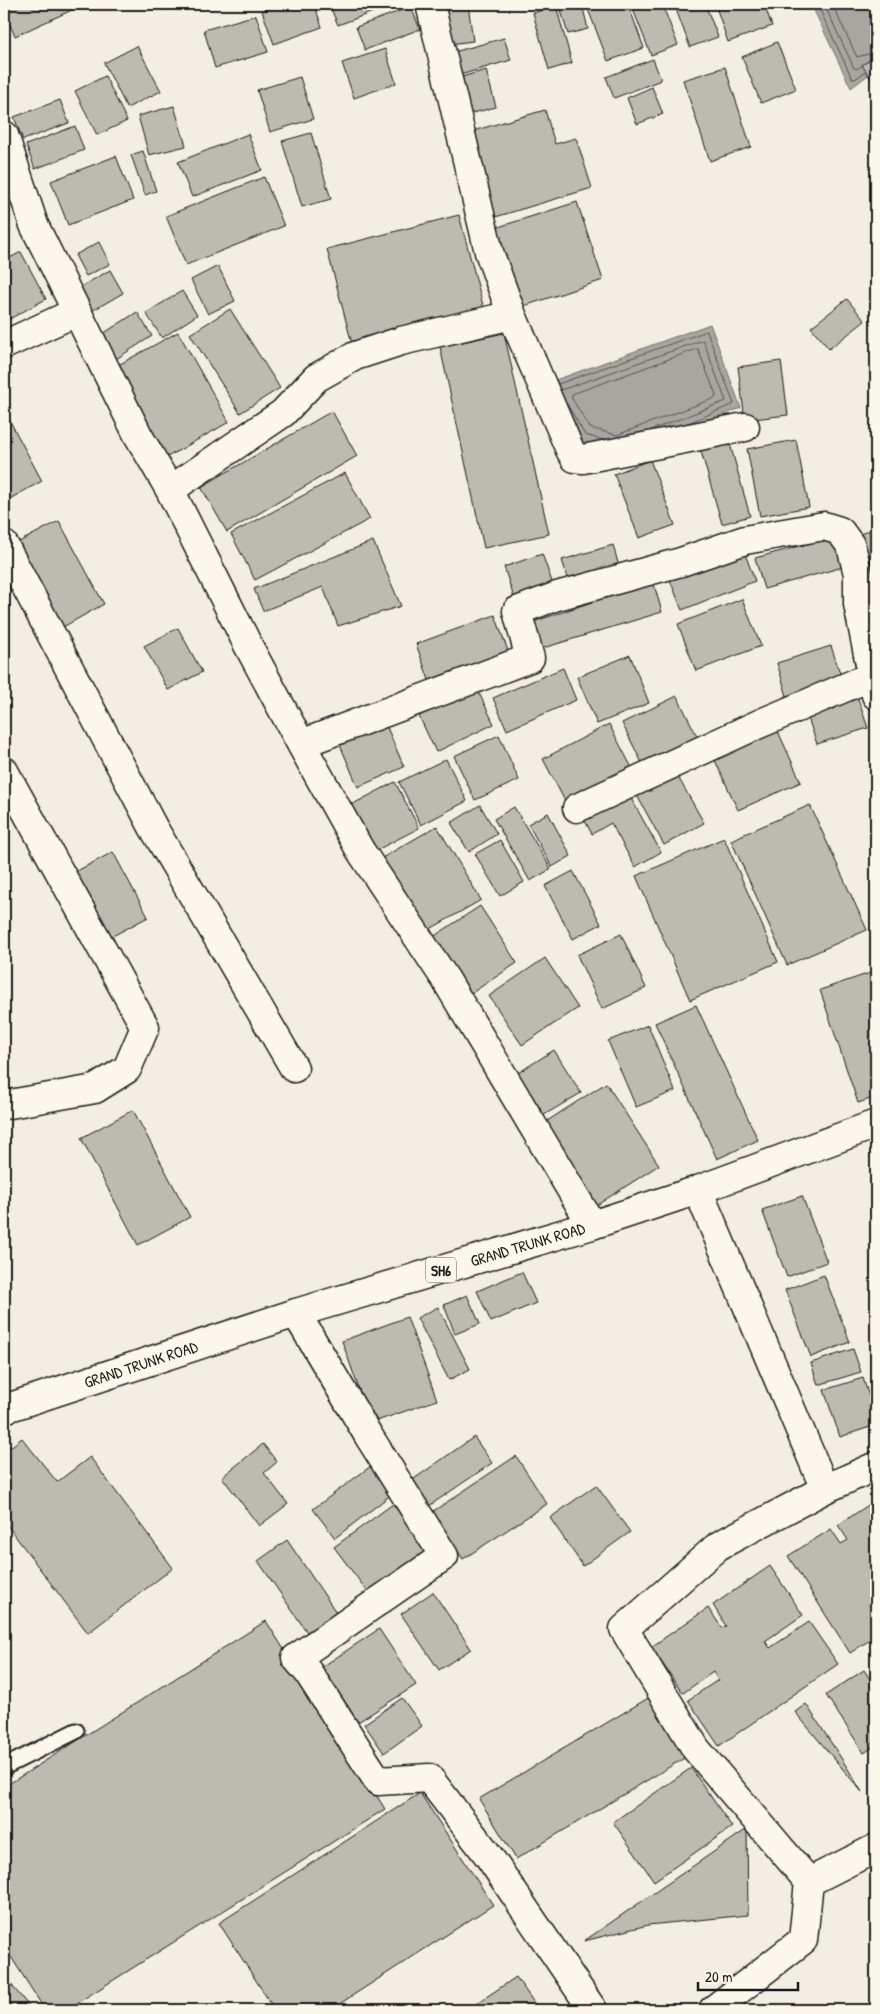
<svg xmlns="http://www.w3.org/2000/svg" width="880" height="2014" viewBox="0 0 880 2014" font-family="'Patrick Hand',sans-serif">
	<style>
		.water { fill: #a9a6a0; stroke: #716f6b }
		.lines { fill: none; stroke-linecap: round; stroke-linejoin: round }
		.shore { stroke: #545351; stroke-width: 1 }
		.building { fill: #bdbab1; stroke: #1c1c1c }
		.lane-casing { stroke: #1c1c1c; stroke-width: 19 }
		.street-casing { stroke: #1c1c1c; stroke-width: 31 }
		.primary-casing { stroke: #1c1c1c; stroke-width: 31 }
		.lane { stroke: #fbf7ec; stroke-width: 15 }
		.street { stroke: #fbf7ec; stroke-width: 28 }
		.primary { stroke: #fbf7ec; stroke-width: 28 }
		.labels { text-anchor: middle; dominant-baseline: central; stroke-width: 4; stroke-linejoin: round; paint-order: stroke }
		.shield { fill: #fbf7ec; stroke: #5f5e5a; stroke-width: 1 }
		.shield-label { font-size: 15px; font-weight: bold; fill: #1c1c1c }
		.street-label { font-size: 16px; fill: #1c1c1c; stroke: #fbf7ec }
	</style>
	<rect width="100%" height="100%" fill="#f2eee4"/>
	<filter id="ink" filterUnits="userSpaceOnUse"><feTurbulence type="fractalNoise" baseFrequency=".02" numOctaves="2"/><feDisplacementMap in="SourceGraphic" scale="10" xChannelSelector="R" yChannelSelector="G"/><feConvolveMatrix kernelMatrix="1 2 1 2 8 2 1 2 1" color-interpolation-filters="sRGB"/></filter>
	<g filter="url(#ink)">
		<!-- water -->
		<path class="water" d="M811 4H876V69L851 88Z
			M710 324 741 408 618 455 578 445 542 385Z"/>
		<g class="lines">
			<!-- shore -->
			<path class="shore" d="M817 4 852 78 855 79 865 72
				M824 4 854 68 857 69 861 66
				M832 4 857 57 876 52
				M698 349 716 395 715 398 617 435 590 428 571 397 573 394Z
				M558 384 707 331 734 404 688 423
				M561 390 703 340 726 401 651 430
				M567 404 585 435 603 440"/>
		</g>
		<!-- building -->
		<path class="building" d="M4 4H85L15 36 4 12Z
			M283 4H314L322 27 274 44 262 11Z
			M329 4H394L338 25Z
			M437 4H468L473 41 442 45Z
			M473 4H490L475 8Z
			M559 4H582L588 29 568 34Z
			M586 4H628L644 48 608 61Z
			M631 4H662L678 45 651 55Z
			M674 4H705L718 37 690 47Z
			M715 4H764L772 26 728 42Z
			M556 6 572 63 549 70 533 13Z
			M411 7 420 29 365 50 356 27Z
			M256 15 268 52 215 68 204 30Z
			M504 38 511 60 450 78 443 55Z
			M777 42 796 89 761 103 742 57Z
			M137 46 161 91 127 108 104 63Z
			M385 49 396 83 354 98 342 63Z
			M876 56V87L862 65Z
			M653 59 661 80 614 98 606 77Z
			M725 67 751 147 710 161 683 80Z
			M486 70 496 107 461 116 451 80Z
			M105 76 127 121 97 135 75 91Z
			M300 77 313 119 270 132 257 90Z
			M652 87 663 114 637 124 627 98Z
			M60 100 69 123 23 140 14 117Z
			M174 106 186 146 149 155 138 116Z
			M545 110 555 144 576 138 592 188 492 218 466 133Z
			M75 126 84 150 35 169 26 145Z
			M311 133 331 199 302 207 282 141Z
			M248 134 262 170 192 197 178 162Z
			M143 151 156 191 145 195 131 155Z
			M116 156 133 200 68 225 51 181Z
			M264 177 284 226 186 265 166 216Z
			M577 202 603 280 515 309 489 230Z
			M459 215 484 309 352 344 327 249Z
			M99 242 110 264 86 276 75 255Z
			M21 252 46 299 4 322V261Z
			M218 266 235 301 208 314 191 280Z
			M110 270 123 293 90 312 77 289Z
			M182 291 197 315 162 338 146 313Z
			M847 299 865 321 829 349 811 327Z
			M230 309 280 388 240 413 190 334Z
			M137 312 152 336 113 361 98 337Z
			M178 332 229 422 162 460 111 369Z
			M504 333 549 534 484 548 440 347Z
			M781 361 788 415 745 420 738 367Z
			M4 410 42 481 4 502Z
			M332 411 357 456 227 532 201 487Z
			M727 433 750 516 722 524 698 441Z
			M796 440 809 507 760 516 747 449Z
			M650 460 675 525 639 538 614 474Z
			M345 473 370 519 255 580 231 534Z
			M59 521 104 604 63 627 17 543Z
			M876 528V573L860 534Z
			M834 537 843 567 764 589 755 558Z
			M373 541 401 606 338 626 323 587 263 611 254 589Z
			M613 545 620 570 570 585 562 560Z
			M744 551 755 581 682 610 670 580Z
			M542 554 555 590 516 604 504 567Z
			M653 581 662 612 540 649 533 622Z
			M742 599 761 646 696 671 678 624Z
			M495 615 508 651 429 680 416 644Z
			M178 628 202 672 168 690 144 646Z
			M831 646 842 679 787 696 777 663Z
			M630 655 649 703 597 724 577 677Z
			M563 668 576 700 507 730 493 698Z
			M477 689 494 724 436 752 419 716Z
			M856 693 868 728 817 744 805 709Z
			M677 696 698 738 643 765 622 723Z
			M383 718 404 767 358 787 337 738Z
			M609 724 632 768 566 803 543 759Z
			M776 727 801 782 738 810 713 756Z
			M499 735 519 780 475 800 454 756Z
			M446 759 467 801 421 825 399 782Z
			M673 768 704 823 664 845 634 790Z
			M395 782 419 828 373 852 349 806Z
			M628 793 661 852 635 867 611 823 592 834 583 817Z
			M480 805 497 834 469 852 451 823Z
			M810 805 867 930 787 965 731 840Z
			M514 807 551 869 530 881 494 819Z
			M548 813 571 856 552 867 528 824Z
			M437 826 481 900 418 936 375 862Z
			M724 838 778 962 690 1000 636 876Z
			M500 840 524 882 500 896 475 854Z
			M113 852 148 917 109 938 73 873Z
			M573 871 601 924 573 939 545 886Z
			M480 906 517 963 464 998 427 941Z
			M621 934 646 988 602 1009 577 955Z
			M545 958 578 1008 522 1045 489 996Z
			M876 971V1097L858 1103 820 990Z
			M696 1005 758 1140 717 1159 655 1023Z
			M648 1025 675 1091 636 1107 608 1041Z
			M554 1050 581 1093 544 1115 518 1073Z
			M606 1083 659 1165 597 1205 544 1123Z
			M133 1110 190 1217 138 1245 81 1138Z
			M802 1196 827 1262 787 1277 762 1210Z
			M522 1272 536 1303 491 1322 477 1291Z
			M824 1275 850 1342 811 1357 785 1290Z
			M467 1295 480 1324 455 1334 444 1305Z
			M438 1307 470 1369 449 1380 417 1318Z
			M407 1317 437 1400 371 1423 342 1341Z
			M853 1349 861 1372 818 1385 811 1363Z
			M863 1378 876 1418V1425L840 1437 824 1390Z
			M474 1437 492 1463 429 1506 411 1481Z
			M22 1438 57 1482 90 1457 173 1568 88 1633 4 1521V1452Z
			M263 1444 277 1462 264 1473 288 1504 259 1526 222 1477Z
			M516 1456 547 1504 463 1559 432 1512Z
			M371 1466 392 1494 335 1538 313 1509Z
			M596 1485 630 1532 583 1566 550 1518Z
			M876 1500V1636L850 1653 788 1556 831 1529 841 1544 848 1540 838 1525Z
			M393 1504 431 1556 373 1599 334 1547Z
			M287 1540 338 1615 309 1635 258 1561Z
			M770 1566 803 1615 765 1641 770 1648 809 1622 838 1664 719 1746 688 1700 718 1680 713 1672 683 1693 651 1647 708 1608 722 1628 726 1626 713 1605Z
			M433 1592 471 1649 439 1670 401 1614Z
			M266 1621 385 1809 66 2010H45L4 1946V1787Z
			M379 1629 416 1685 358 1722 322 1667Z
			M864 1670 876 1688V1745L864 1753 826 1695Z
			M650 1697 686 1757 516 1859 479 1799Z
			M402 1698 422 1726 384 1753 364 1724Z
			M806 1704 843 1761 862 1792 795 1712Z
			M691 1768 732 1827 654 1881 613 1822Z
			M420 1793 493 1905 330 2010H275L219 1923Z
			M747 1829 748 1915 648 1925 584 1941Z
			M4 1976 32 2010H4Z
			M516 1977 539 2010H467Z"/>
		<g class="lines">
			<defs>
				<path id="lane" d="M4 1767 76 1731"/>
				<path id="street" d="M430 4 489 252 512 315 570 450 575 458 583 459 745 427
					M4 135 34 225 138 435 170 490 249 647 301 744 360 850 446 980 592 1225
					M4 345 76 312
					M170 490 283 413 316 378 355 356 401 341 512 315
					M4 545 153 827 294 1068
					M301 744 530 658 517 611 557 596 681 562 745 540 824 526 840 531 851 546 858 574V604L876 695
					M4 771 145 1027 127 1069 95 1089 4 1105
					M577 808 759 724 872 676
					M698 1190 825 1489
					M296 1313 368 1435 444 1556 296 1658 308 1672 378 1781 429 1778 488 1855 593 2010
					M876 1466 825 1489 718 1546 624 1629 696 1749 809 1882 876 1848
					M713 2010 803 1940 809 1882"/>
				<g id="primary">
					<path id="s1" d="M4 1409 296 1313 592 1225 698 1190 876 1124"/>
				</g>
			</defs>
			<!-- lane casing -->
			<use href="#lane" class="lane-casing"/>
			<!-- street casing -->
			<use href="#street" class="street-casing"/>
			<!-- primary casing -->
			<use href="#primary" class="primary-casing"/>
			<!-- lane -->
			<use href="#lane" class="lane"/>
			<!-- street -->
			<use href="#street" class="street"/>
			<!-- primary -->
			<use href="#primary" class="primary"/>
		</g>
	</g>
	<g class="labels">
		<!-- shield labels -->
		<rect class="shield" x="426" y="1257.5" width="30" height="25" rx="4"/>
		<g class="shield-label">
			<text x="441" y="1270">SH6</text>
		</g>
		<!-- street labels -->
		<g class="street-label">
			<text stroke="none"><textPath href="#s1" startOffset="549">GRAND TRUNK ROAD</textPath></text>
			<text stroke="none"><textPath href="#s1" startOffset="144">GRAND TRUNK ROAD</textPath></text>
		</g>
	</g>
	<!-- margin -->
	<rect width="880" height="2014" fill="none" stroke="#fbf7ec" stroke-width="20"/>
	<rect x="10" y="10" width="860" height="1994" fill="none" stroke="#1c1c1c" stroke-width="2" filter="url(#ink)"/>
	<!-- scale -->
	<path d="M698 1982v8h100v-8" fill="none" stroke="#1c1c1c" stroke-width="2.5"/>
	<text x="705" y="1982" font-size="15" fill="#1c1c1c" stroke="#fbf7ec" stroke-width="4" paint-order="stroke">20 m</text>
</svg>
